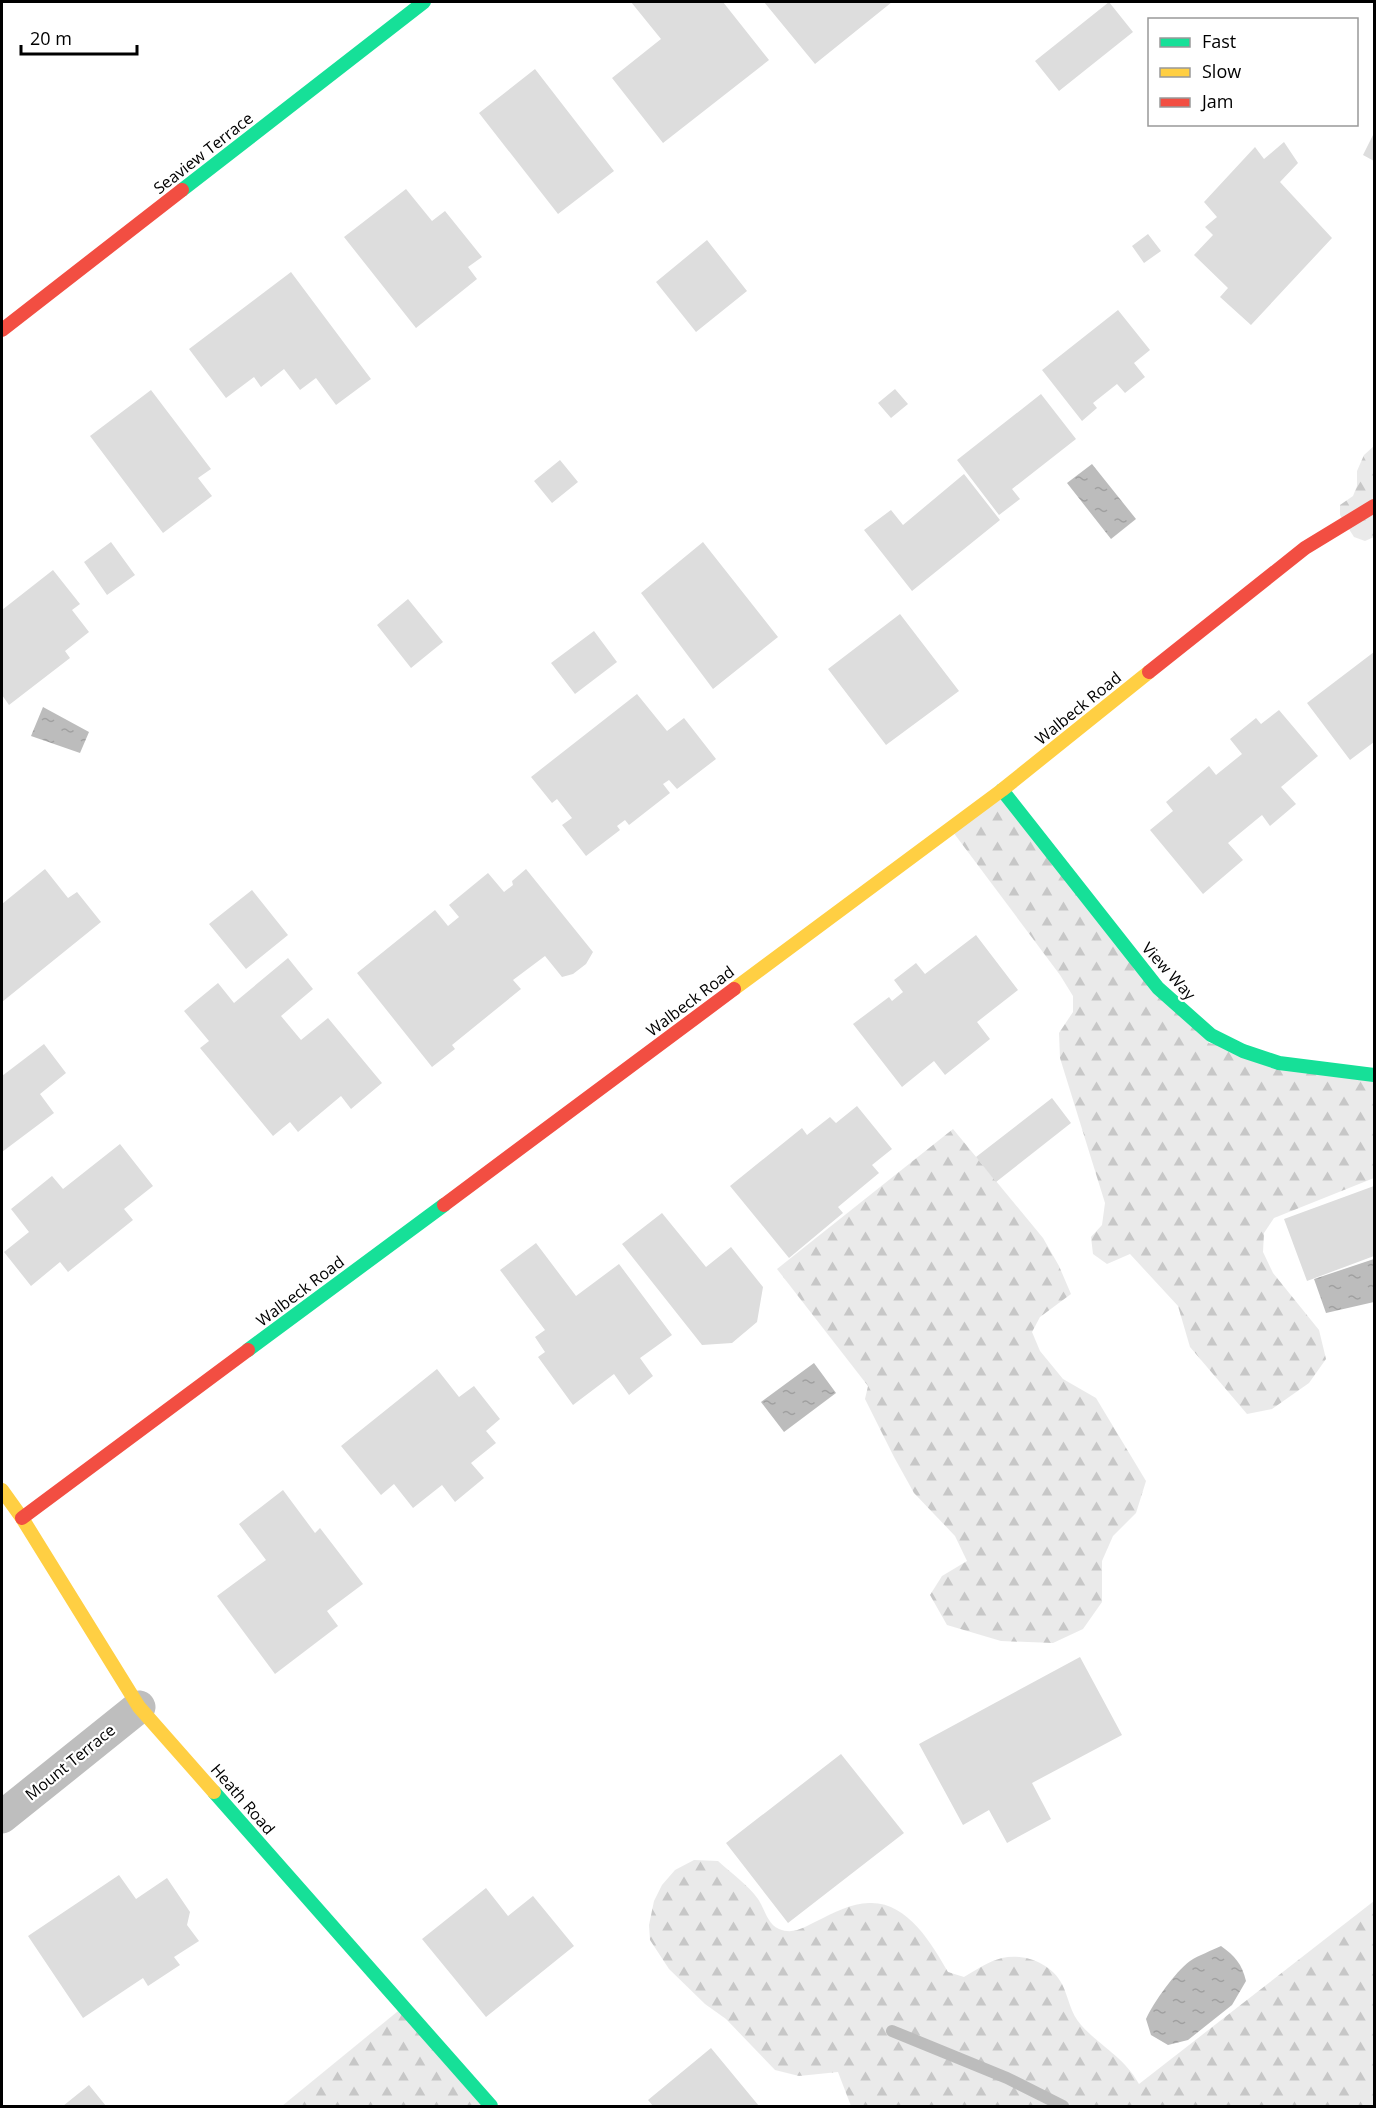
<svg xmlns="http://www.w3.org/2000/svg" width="1376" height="2108" viewBox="0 0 1376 2108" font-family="'Open Sans',sans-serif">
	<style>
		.forest { fill: url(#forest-firs) }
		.water { fill: url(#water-ripples) }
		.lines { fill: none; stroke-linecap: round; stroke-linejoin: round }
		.stream { stroke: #bcbcbc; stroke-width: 12 }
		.building { fill: #ddd }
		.street { stroke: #bebebe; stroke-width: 33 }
		.fast { stroke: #16e098; stroke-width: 14 }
		.slow { stroke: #ffcf43; stroke-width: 14 }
		.jam { stroke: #f24e42; stroke-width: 14 }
		.labels { text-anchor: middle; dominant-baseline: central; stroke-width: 4.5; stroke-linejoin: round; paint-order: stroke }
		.street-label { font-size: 16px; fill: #000; stroke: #fff }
	</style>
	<defs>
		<pattern id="forest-firs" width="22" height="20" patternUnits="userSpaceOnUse" patternTransform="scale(1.5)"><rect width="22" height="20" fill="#eaeaea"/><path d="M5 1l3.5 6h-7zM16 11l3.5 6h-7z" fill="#c7c7c7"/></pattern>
		<pattern id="water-ripples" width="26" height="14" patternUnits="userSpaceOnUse" patternTransform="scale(1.5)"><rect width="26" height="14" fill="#bcbcbc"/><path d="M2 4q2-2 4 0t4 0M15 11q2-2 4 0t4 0" fill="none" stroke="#a0a0a0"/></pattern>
	</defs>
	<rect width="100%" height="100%" fill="#fff"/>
	<!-- forest -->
	<path class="forest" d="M1374 446V537L1365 541 1354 537 1340 515V505L1353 496 1357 486V471L1364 455Z
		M1002 796 1209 1043 1374 1082V1178L1274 1218 1264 1233 1263 1252 1273 1273 1319 1330 1326 1359 1309 1383 1272 1409 1247 1414 1190 1347 1178 1306 1130 1254 1107 1264 1093 1254 1091 1237 1102 1225 1105 1203 1060 1058 1059 1033 1073 1012V996L1060 975 953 832Z
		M953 1129 1043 1238 1059 1266 1071 1294 1040 1317 1032 1332 1040 1351 1063 1379 1096 1398 1146 1481 1136 1513 1113 1536 1102 1561V1602L1083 1629 1053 1643 1001 1641 947 1625 930 1595 942 1576 967 1561 955 1536 914 1493 894 1457 865 1399 868 1386 777 1269Z
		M694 1860 718 1861C731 1873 748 1885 758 1899 765 1909 767 1924 779 1929 794 1935 804 1927 817 1921 833 1913 852 1903 869 1903 907 1901 932 1944 948 1972L964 1977C976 1970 989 1961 1002 1958 1024 1953 1051 1963 1062 1984 1069 1998 1070 2013 1081 2025 1101 2047 1124 2057 1139 2084L1374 1901V2106H851L838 2072 799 2076 775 2070 726 2019 705 2004 669 1969 650 1940 649 1925 654 1901 662 1885 675 1870Z
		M403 2007 490 2106H282Z"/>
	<!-- water -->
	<path class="water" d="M1092 464 1136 519 1111 539 1067 483Z
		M43 707 89 732 80 753 31 736Z
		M1374 1259V1302L1326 1313 1314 1279Z
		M814 1363 836 1393 784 1432 761 1402Z
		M1221 1946C1235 1956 1242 1964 1246 1981L1232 2005 1188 2040 1168 2045 1151 2035 1146 2019C1154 2002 1175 1972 1190 1961 1199 1955 1211 1951 1221 1946Z"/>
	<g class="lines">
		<!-- stream -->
		<path class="stream" d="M892 2031 1007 2078 1063 2106"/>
	</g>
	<!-- building -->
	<path class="building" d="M631 2H723L769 60 663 143 612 78 661 39Z
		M764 2H892L815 64Z
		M1109 2 1133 32 1059 91 1035 61Z
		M535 69 614 171 558 214 479 113Z
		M1374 133V161L1363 155Z
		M1284 142 1298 163 1280 182 1332 238 1251 325 1220 297 1228 288 1194 255 1213 235 1205 227 1217 217 1204 202 1255 147 1264 159Z
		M406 189 432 221 445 211 482 257 468 267 477 279 416 328 344 237Z
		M1148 234 1161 251 1144 263 1132 246Z
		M707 240 747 291 696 332 656 282Z
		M291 272 371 379 336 405 316 378 300 390 284 369 261 387 254 377 226 398 189 349Z
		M1118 310 1150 350 1134 363 1145 377 1125 393 1117 384 1093 403 1097 408 1082 421 1042 370Z
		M895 389 908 404 891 418 878 403Z
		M151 390 211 469 198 478 212 496 163 533 90 436Z
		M1041 394 1076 439 1012 489 1020 499 999 515 957 460Z
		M560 460 578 482 552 503 534 481Z
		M964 474 1000 520 912 591 864 530 891 510 903 525Z
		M111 542 135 575 107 595 84 562Z
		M703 542 778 637 713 689 641 593Z
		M53 570 80 604 72 610 89 632 65 651 70 658 9 705 2 695V610Z
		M408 599 443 642 411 668 377 625Z
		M900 614 959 691 886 745 828 669Z
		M594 631 617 662 575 694 551 663Z
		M1374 652V742L1350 760 1307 703Z
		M637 694 667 731 684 718 716 759 677 789 669 780 663 784 670 793 629 825 625 820 617 826 620 830 586 856 562 825 572 818 557 799 552 803 531 777Z
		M1279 710 1318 756 1281 787 1296 804 1270 826 1262 815 1228 843 1243 860 1203 894 1150 830 1173 811 1166 802 1209 766 1216 775 1242 754 1230 739 1256 718 1261 724Z
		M45 869 68 898 77 892 101 922 2 1002V904Z
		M526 869 593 952 586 964 573 974 562 977 545 956 513 980 521 989 452 1045 455 1049 432 1067 357 973 435 910 448 926 459 917 449 905 488 873 504 892 513 885 512 881Z
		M252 890 288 935 246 969 209 924Z
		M976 935 1018 990 977 1022 990 1039 945 1075 934 1061 902 1087 853 1024 889 997 892 1001 903 992 894 980 916 963 925 974Z
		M288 958 313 989 281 1016 301 1040 328 1018 382 1083 351 1109 341 1096 298 1132 290 1122 273 1136 200 1048 209 1041 184 1011 218 983 234 1003Z
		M44 1044 66 1073 40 1094 54 1113 2 1152V1076Z
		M1052 1098 1071 1123 996 1182 976 1157Z
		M857 1106 892 1149 872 1165 879 1173 838 1207 843 1213 789 1258 730 1186 802 1128 807 1135 830 1117 836 1123Z
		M120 1144 153 1186 124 1209 133 1220 68 1272 60 1262 31 1286 4 1252 29 1232 11 1209 52 1176 63 1189Z
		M1374 1186V1256L1307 1281 1284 1219Z
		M662 1213 706 1267 731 1247 763 1287 757 1322 732 1343 702 1345 622 1244Z
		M536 1243 576 1296 619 1264 672 1335 640 1358 653 1376 629 1395 614 1374 573 1405 538 1357 545 1352 535 1337 545 1330 500 1270Z
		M437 1369 459 1397 474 1386 500 1419 486 1431 496 1443 471 1463 484 1478 455 1502 442 1485 413 1508 394 1484 381 1495 341 1446Z
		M283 1490 315 1533 320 1528 363 1584 327 1611 338 1626 275 1674 217 1596 266 1560 239 1524Z
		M1080 1657 1122 1735 1032 1783 1051 1819 1007 1843 989 1810 963 1825 919 1744Z
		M841 1754 904 1833 788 1923 726 1843Z
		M119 1875 136 1899 167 1878 190 1912 187 1925 199 1941 174 1957 180 1965 148 1986 143 1978 83 2018 28 1936Z
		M486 1888 508 1916 533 1896 574 1946 486 2017 422 1939Z
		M711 2048 759 2106H653L648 2100Z
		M89 2085 106 2106H63Z"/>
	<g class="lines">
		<!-- street -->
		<path class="street" d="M2 1817 139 1707"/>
		<!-- fast -->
		<path class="fast" d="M182 190 424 2
			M1002 790 1158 988 1211 1035 1243 1051 1279 1063 1374 1075
			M248 1350 444 1205
			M214 1792 491 2106"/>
		<!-- slow -->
		<path class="slow" d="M734 989 1002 790 1149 672
			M2 1490 22 1518 139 1707 214 1792"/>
		<!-- jam -->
		<path class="jam" d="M2 330 182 190
			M1149 672 1305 548 1374 506
			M444 1205 734 989
			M22 1518 248 1350"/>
	</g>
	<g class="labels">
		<!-- street labels -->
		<g class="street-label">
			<text transform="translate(203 153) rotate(-38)">Seaview Terrace</text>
			<text transform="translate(1078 708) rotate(-39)">Walbeck Road</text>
			<text transform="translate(1169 971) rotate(48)">View Way</text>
			<text transform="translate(690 1001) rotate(-37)">Walbeck Road</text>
			<text transform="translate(300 1291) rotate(-37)">Walbeck Road</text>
			<text transform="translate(70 1762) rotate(-39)">Mount Terrace</text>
			<text transform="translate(243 1799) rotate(49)">Heath Road</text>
		</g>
	</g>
	<!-- border -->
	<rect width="1376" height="2108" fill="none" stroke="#000000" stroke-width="6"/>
	<!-- legend -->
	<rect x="1148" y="18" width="210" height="108" fill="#ffffff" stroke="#999999" stroke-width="1.5"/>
	<rect x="1160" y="38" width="30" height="9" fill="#16e098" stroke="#999999" stroke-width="1.5"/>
	<text x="1202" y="48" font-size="18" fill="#000000">Fast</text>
	<rect x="1160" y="68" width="30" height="9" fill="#ffcf43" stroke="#999999" stroke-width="1.5"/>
	<text x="1202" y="78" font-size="18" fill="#000000">Slow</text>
	<rect x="1160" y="98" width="30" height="9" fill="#f24e42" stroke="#999999" stroke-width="1.5"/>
	<text x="1202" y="108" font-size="18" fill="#000000">Jam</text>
	<!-- scale -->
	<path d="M21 45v9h116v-9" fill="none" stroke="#000000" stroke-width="3"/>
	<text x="30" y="45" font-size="18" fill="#000000" stroke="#ffffff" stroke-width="4.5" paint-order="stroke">20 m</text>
</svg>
